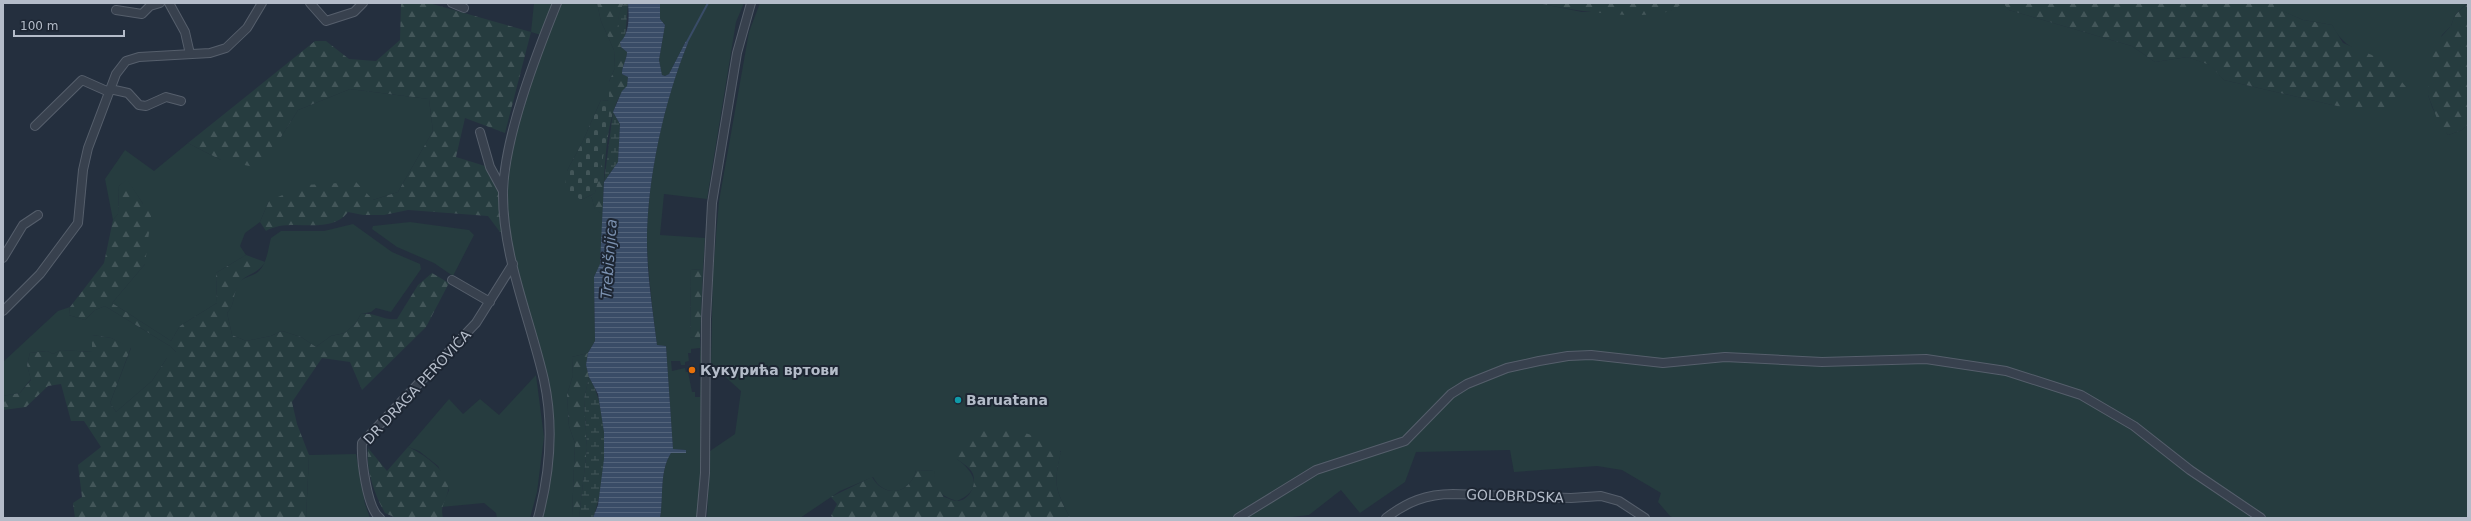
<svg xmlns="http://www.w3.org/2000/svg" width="2471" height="521" viewBox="0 0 2471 521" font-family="'DejaVu Sans',sans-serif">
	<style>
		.green { fill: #263c3f; fill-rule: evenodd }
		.forest { fill: url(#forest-firs) }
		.wetland { fill: url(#wetland-marsh) }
		.cemetery { fill: url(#cemetery-stones) }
		.water { fill: url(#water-rules) }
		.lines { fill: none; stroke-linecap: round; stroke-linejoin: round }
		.stream { stroke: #394c67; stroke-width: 2 }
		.street-casing { stroke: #565f6c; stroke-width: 10 }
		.street { stroke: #38414e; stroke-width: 8 }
		.food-dot { fill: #e8710a; stroke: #1d2633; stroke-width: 1.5 }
		.culture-dot { fill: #0f9aa8; stroke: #1d2633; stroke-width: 1.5 }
		.labels { text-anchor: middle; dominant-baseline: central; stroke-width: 4; stroke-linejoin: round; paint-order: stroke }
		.poi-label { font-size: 14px; font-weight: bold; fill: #b4bcc9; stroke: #1d2633; text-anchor: start }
		.street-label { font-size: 14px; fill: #b4bcc9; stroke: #1d2633 }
		.water-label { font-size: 15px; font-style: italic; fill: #7c92b1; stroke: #1d2633 }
	</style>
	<defs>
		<pattern id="forest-firs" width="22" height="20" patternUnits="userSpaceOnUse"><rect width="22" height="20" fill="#263c3f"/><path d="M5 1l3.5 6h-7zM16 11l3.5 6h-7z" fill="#435659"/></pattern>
		<pattern id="wetland-marsh" width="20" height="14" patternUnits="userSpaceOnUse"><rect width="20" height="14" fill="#263c3f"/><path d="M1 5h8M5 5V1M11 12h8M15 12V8" fill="none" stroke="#435659"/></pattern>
		<pattern id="cemetery-stones" width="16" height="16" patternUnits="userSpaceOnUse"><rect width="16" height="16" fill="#263c3f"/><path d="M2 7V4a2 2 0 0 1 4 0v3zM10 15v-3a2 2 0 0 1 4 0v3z" fill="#435659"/></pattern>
		<pattern id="water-rules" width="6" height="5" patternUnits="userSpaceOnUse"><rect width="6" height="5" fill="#394c67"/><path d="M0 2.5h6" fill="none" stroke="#53647b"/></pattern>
	</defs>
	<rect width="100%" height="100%" fill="#242f3e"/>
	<!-- green -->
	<path class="green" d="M534 3H553L541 35 531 32Z
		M557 3H597L601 21 614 50 615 68 609 82V101L601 100 583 141 567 171 581 200 591 195 595 209 603 214 600 265 594 277 595 341 588 353 572 357 573 375 567 395 569 426 575 443 572 518H538L551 438 544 381 513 264 503 191 518 113Z
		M660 3H744L736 22 707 199 664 194 660 235 705 238 703 269 691 270 690 337 700 339 702 373H700L703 440 697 518H660C664 496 659 472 671 453H686V450L673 449 666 346 657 345C653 312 648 276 647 242 647 179 664 100 688 43L686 41 669 74 665 76 662 75 659 60 665 25 660 19ZM700 348V397H695V392H692L688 372H686L685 368 672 371 671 361H680L681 365H685V362L689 361 688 353H691V349Z
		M760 3H1538L1582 12 1670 11 1683 3H2003L2009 10 2132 46 2155 62 2187 57 2211 65 2224 80 2337 106 2395 74C2378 50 2349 59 2332 25L2303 20 2273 7 2275 3H2467L2455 15 2451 26 2442 35 2430 83 2428 95 2433 109 2448 135 2462 130 2468 124V518H2263L2081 394 1954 361H1693L1567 355 1467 383 1404 440 1337 461 1235 518H1070C1055 488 1053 485 1061 451L957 459C976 473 983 490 957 501 940 496 934 489 934 471L916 470C911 494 884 499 873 477L840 491 800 518H707L710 451 735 434 741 391 711 364 713 271 719 201 749 32Z
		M350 89 429 99 433 131 398 192 373 200 269 201 260 222 245 233 240 246 246 255 216 273 217 303 180 326 171 341 112 303 145 264 143 204 127 180 119 186 118 214 113 220 105 179 125 150 154 171 188 143 221 160 281 137 298 110Z
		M410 222 469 230 474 235 453 276 434 263 397 247 372 229 373 226Z
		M353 224 392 252 420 264 421 269 391 312 376 308 371 312 361 314 356 323 345 333 331 336 316 347 301 337 282 331 271 336 246 341 232 335 227 313C236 303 232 295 238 284 243 276 253 277 259 271 267 263 268 249 271 238L281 231H324Z
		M105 306 170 346 176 352V358H167L152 381 116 412 110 403 131 348 111 338 92 335V352L61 350 53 354 47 351 30 353 27 365 31 379 20 393 3 396V362L58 311 70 307 69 315 85 320 95 310Z
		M1568 357 1646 363 1725 358 1926 360 2006 372 2081 396 2134 427 2259 518H1674L1670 516 1658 502 1661 493 1622 470 1597 466 1514 472 1510 450 1416 452 1405 482 1360 513 1341 490 1309 515 1283 518H1240L1316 471 1405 442 1452 395 1508 369Z
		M536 375 544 437 537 492 530 518H497L496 513 484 503 441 507 449 490 438 466 419 451 408 447 449 399 463 414 480 399 499 415Z
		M356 454 365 504 370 518H306L309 455Z"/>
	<!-- forest -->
	<path class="forest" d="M429 3 531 32 505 133 465 118 456 157 498 170 504 232H500L488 216 408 210 384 215H363L348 212C329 237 290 216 266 231L260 222 269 201 305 185 356 182 373 200 398 192 433 131 429 99 350 89 298 110 281 137 254 167 221 160 188 143 315 41H326L349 59 376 61 400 40 401 4Z
		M597 3H624C615 19 619 30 621 47L627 52C627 60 622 65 622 74L628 77 627 87C604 106 604 183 603 214L595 210 591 195 595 193 609 112V82L615 68 614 50 601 21Z
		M1538 3H1683C1679 6 1674 10 1670 11 1638 21 1571 10 1538 3Z
		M2003 3H2275L2274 7 2303 20 2332 25 2343 43 2384 60 2410 92 2393 110 2337 106 2224 80 2210 65 2187 57 2155 62 2132 46 2009 10Z
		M2468 3V124L2462 130 2448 135 2438 121 2428 95 2429 65 2434 45 2451 26 2455 15Z
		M127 179 143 204 152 209 145 264 112 303 171 341 180 326 217 303 216 273 246 255 265 262C256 276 245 273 239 284 232 294 236 303 227 313L232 335 246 341 271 336 282 331 301 337 316 347 331 336 345 333 356 323 361 314C375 312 384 321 397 319L418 285 432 273 449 283 426 327 362 390 350 362 322 358 292 402 297 424 309 455 306 518H75L73 503 82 497 78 465 101 447 84 421H71L61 384 48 386 26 407 3 410V396L20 393 31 380 27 365 30 353 47 351 53 354 61 350 92 352V335L111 338 131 347 110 403 116 412 152 381 167 358H176V352L170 346 105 306 95 310 85 320 69 315 70 307 104 263 113 220 118 214 119 186Z
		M703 269 700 339 690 337 691 270Z
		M588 353 586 365 589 377 584 399 587 448 579 518H572L575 443 569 426 567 395 573 375 572 357Z
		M1001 429C1024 432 1044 436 1061 452 1053 485 1055 488 1070 518H835L831 516 837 504 831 497 872 477C884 499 911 494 916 470L934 471 936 484 944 497C948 498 953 501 957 501 969 501 977 485 973 474 970 467 962 463 957 459L962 441 980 431Z
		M408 447C421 452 453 474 448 491 445 503 440 506 443 518H396L385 513C374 493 366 471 368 448L387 471Z"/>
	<!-- wetland -->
	<path class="wetland" d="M624 3H628L625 39 620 42C616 28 617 15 624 3Z
		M613 112 620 124 618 162 604 182Z
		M589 377C611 414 607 478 593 518H579L587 448 584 399Z"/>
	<!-- cemetery -->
	<path class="cemetery" d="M601 100 609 101C610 131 602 164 595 193L581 200 565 188 567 171 583 141Z"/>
	<!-- water -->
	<path class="water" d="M628 3H660V19L665 25 659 60 662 75 665 76 669 74 686 41 688 43C664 101 647 179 647 242 647 275 653 312 657 345L666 346 673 449 686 450V453H671C659 472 664 496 660 518H593L598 505 604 459V432L598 394 589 377 586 365 588 353 595 341 594 277 600 264 604 182 618 162 620 124 613 112 622 91 627 86 628 77 622 74C622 65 627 60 627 52L621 47 620 42C630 34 629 15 628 3Z"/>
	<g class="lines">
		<!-- stream -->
		<path class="stream" d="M687 42 708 3"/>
		<defs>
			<path id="street" d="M169 3 185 32 190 54
				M310 3 326 21 354 12 363 3
				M452 3 464 8
				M116 10 142 14 150 6 160 3
				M110 89 128 93 139 105 146 106 166 97 181 101
				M35 126 82 80 109 92
				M480 132 490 167 503 191
				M3 258 23 225 38 215
				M452 280 490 302
				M3 311 40 274 78 223 83 170 88 148 116 74 126 61 139 57 210 53 226 48 247 28 262 3
				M380 518C367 509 361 459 362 443L476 323 513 264
				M538 518C550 473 554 426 544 380 530 318 502 256 503 191 505 135 536 55 557 3
				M701 518 705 473 706 319 712 203 737 53 751 3
				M1238 518 1316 470 1405 441 1451 394 1467 384 1507 368 1539 361 1568 356 1591 355 1663 363 1725 357 1822 362 1926 359 2006 371 2081 395 2134 426 2190 470 2261 518
				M1386 518C1407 502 1426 494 1453 494L1571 498 1601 496 1619 501 1645 518"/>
		</defs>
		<!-- street casing -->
		<use href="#street" class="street-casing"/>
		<!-- street -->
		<use href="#street" class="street"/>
	</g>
	<!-- markers -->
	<circle class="food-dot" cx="692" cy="370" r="4"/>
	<circle class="culture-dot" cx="958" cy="400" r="4"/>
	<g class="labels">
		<!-- poi labels -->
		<g class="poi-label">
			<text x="700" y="370">Кукурића вртови</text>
			<text x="966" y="400">Baruatana</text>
		</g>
		<!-- street labels -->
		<g class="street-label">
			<text transform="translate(417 387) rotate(-47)">DR DRAGA PEROVIĆA</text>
			<text transform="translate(1515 496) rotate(2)">GOLOBRDSKA</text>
		</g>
		<!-- water labels -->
		<g class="water-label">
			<text transform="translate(609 259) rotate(-86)">Trebišnjica</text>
		</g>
	</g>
	<!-- border -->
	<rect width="2471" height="521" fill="none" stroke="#b4bcc9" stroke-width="8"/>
	<!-- scale -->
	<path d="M14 30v6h110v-6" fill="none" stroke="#b4bcc9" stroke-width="2"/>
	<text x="20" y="30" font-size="12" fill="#b4bcc9" stroke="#1d2633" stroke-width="3" paint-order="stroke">100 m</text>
</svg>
